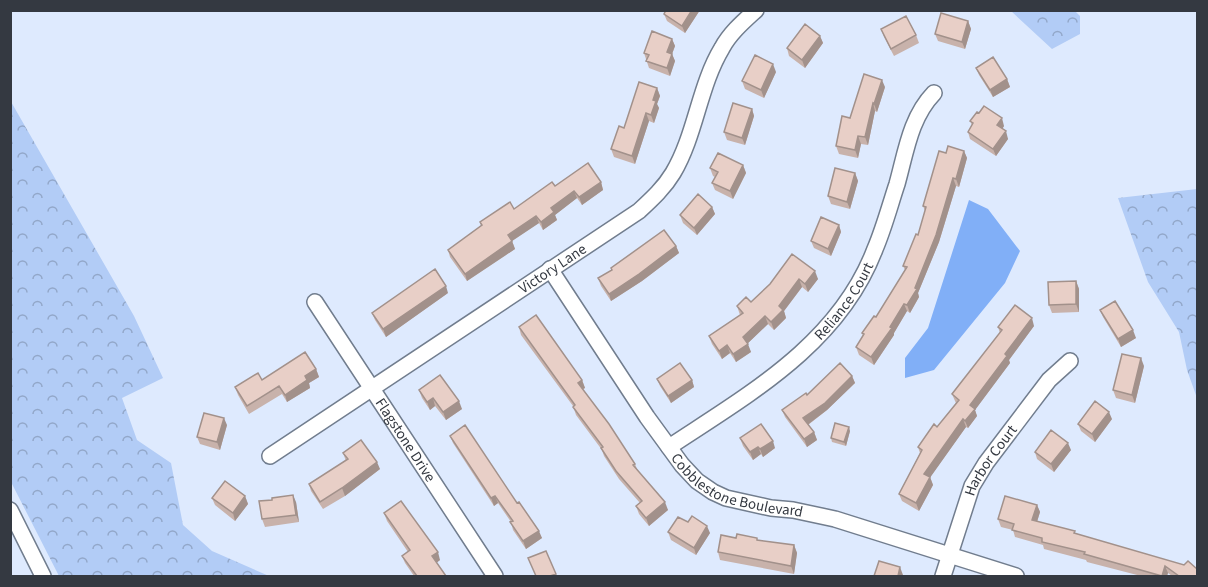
<svg xmlns="http://www.w3.org/2000/svg" width="1208" height="587" viewBox="0 0 1208 587" font-family="'Source Sans 3',sans-serif">
	<style>
		.forest { fill: url(#forest-crowns) }
		.water { fill: #81aff7 }
		.lines { fill: none; stroke-linecap: round; stroke-linejoin: round }
		.minor-casing { stroke: #717d8e; stroke-width: 18 }
		.minor { stroke: #fff; stroke-width: 15 }
		.wall { fill: #c8b2ab }
		.shaded-wall { fill: #a2918b }
		.building { fill: #e8cfc7; stroke: #a2918b; stroke-width: 1.5 }
		.labels { text-anchor: middle; dominant-baseline: central; stroke-width: 4.5; stroke-linejoin: round; paint-order: stroke }
		.street-label { font-size: 15px; fill: #343941; stroke: #deeafe }
	</style>
	<defs>
		<pattern id="forest-crowns" width="20" height="18" patternUnits="userSpaceOnUse" patternTransform="scale(1.5)"><rect width="20" height="18" fill="#b2ccf6"/><path d="M2 6a3 3 0 1 1 6 0M12 15a3 3 0 1 1 6 0" fill="none" stroke="#92a7c9"/></pattern>
	</defs>
	<rect width="100%" height="100%" fill="#deeafe"/>
	<!-- forest -->
	<path class="forest" d="M1011 11H1075L1080 16V34L1052 49Z
		M10 100 134 316 163 378 122 398 137 440 171 463 183 525 212 551 269 576H59L11 482Z
		M1197 189H1198L1197 398 1187 370 1179 332 1148 282 1118 198Z"/>
	<!-- water -->
	<path class="water" d="M969 200 988 209 1020 251 1005 283 934 370 905 378V358L928 328Z"/>
	<g class="lines">
		<defs>
			<g id="minor">
				<path id="s1" d="M550 269 647 417 682 465 697 481 713 492 726 498 771 508 793 510 835 519 1016 576"/>
				<path id="s2" d="M315 302 495 576"/>
				<path id="s3" d="M669 447C749 394 839 344 875 249 884 228 890 205 897 184 906 152 910 118 934 93"/>
				<path id="s4" d="M270 456 639 211C652 199 664 188 673 173 696 134 699 86 722 48 730 33 744 21 756 10"/>
				<path d="M10 510 43 576"/>
				<path id="s5" d="M943 576 972 486 986 463 1049 380 1070 361"/>
			</g>
		</defs>
		<!-- minor casing -->
		<use href="#minor" class="minor-casing"/>
		<!-- minor -->
		<use href="#minor" class="minor"/>
	</g>
	<!-- wall -->
	<path class="wall" d="M666 10H700L685 33 667 21 664 14Z
		M968 21 971 29 965 49 938 41 935 34Z
		M881 29 916 35 919 43 894 56 884 37Z
		M820 36 823 43 805 68 789 56 787 48Z
		M672 39 675 46 672 54 675 61 670 76 649 68 644 53Z
		M976 68 1007 79 1010 87 993 97 979 75Z
		M776 72 764 98 745 89 742 81Z
		M885 87 877 112 875 111 868 145 861 144 858 158 839 154 836 146 850 118Z
		M657 88 660 96 657 104 659 108 654 123 649 121 635 164 614 157 611 149Z
		M752 109 754 116 745 145 727 140 724 132Z
		M970 121 1004 126 1002 129 1008 139 996 156 970 139 968 132 972 125Z
		M964 151 967 158 959 187 956 186 939 242 918 293 919 297 910 313 907 311 894 333V335L874 365 859 355 856 347 863 336 862 333 876 317 905 270 903 266 918 235 925 211 923 206Z
		M743 165 746 173 733 199 715 190 712 183 715 177 713 176 710 168Z
		M855 173 858 181 850 209 831 204 828 196Z
		M601 182 603 190 582 205 577 198 555 215 557 220 543 230 539 223 512 241 515 249 467 281 450 257 448 250 481 226 480 222 514 209 555 186Z
		M712 207 715 214 697 235 683 223 680 215Z
		M839 225 841 232 831 256 814 248 811 241Z
		M676 246 679 253 642 281 611 301 601 286 598 278Z
		M792 254 818 279 808 292 802 287 784 311 786 318 774 330 768 324 747 344 751 352 736 362 730 353 722 359 712 344 709 336 740 315 737 306 751 302 770 284Z
		M1076 281 1079 289V312L1052 313 1049 305Z
		M448 293 386 337 375 320 372 313Z
		M1100 310 1136 338 1121 347 1103 317Z
		M1034 326 1009 360 1010 363 975 410 977 416 968 428 966 427 930 477 933 485 919 511 902 501 899 494 920 453 918 447 937 427 956 403 955 401 952 394 1000 333 998 327Z
		M519 327 582 380 585 388 583 389 635 464 637 469 668 510 649 526 639 514 636 506 640 503 619 479 604 456 602 450 576 415 573 406 521 335Z
		M1144 366 1135 403 1116 398 1113 390Z
		M316 369 319 377 309 383 310 388 287 402 282 394 249 414 238 395 235 387 262 380Z
		M852 376 855 383 827 410 808 425 814 432 817 440 807 447 785 417 782 410 807 395Z
		M657 379 692 380 694 387 671 403 660 386Z
		M419 390 462 409 446 420 435 406 430 410 422 398Z
		M1112 419 1095 442 1081 431 1078 424Z
		M227 425 220 450 200 444 197 437Z
		M850 431 846 446 832 442 831 438Z
		M450 436 517 503 542 538 526 549 513 530 511 522 498 503 494 506 453 443Z
		M740 438 775 448 763 457 761 454 753 460 743 446Z
		M1071 450 1054 472 1037 459 1035 452Z
		M343 453 380 469 345 496 323 509 311 491 309 484 346 461Z
		M245 496 248 504 235 521 215 505 212 498Z
		M296 502 299 522 265 527 262 519Z
		M1037 505 1040 512 1037 522 1075 533 1197 576H1172L1168 573 1167 576H1141L1087 562 1086 560 1044 549 1043 545 1015 537 1013 530 1001 527 998 519Z
		M384 513 440 560 436 563 446 576H414L405 563 402 556 408 552 387 521Z
		M688 522 710 533 696 555 671 540 668 532Z
		M736 538 794 545 797 553 794 574 720 560 718 552Z"/>
	<!-- shaded-wall -->
	<path class="shaded-wall" d="M692 10H700L685 33 682 26Z
		M968 21 971 29 965 49 962 42Z
		M820 36 823 43 805 68 802 60Z
		M672 39 675 46 672 54 675 61 670 76 667 68V52Z
		M773 64 776 72 764 98 761 90Z
		M1007 79 1010 87 993 97 990 90Z
		M882 80 885 87 877 112 874 104Z
		M657 88 660 96 657 104 659 108 654 123 651 115 653 100Z
		M873 103 875 111 868 145 865 137Z
		M752 109 754 116 745 145 742 138Z
		M646 113 649 121 635 164 632 156Z
		M1002 118 1004 126 1000 133 997 125Z
		M1006 131 1008 139 996 156 993 149Z
		M858 136 861 144 858 158 855 150Z
		M964 151 967 158 959 187 956 179Z
		M743 165 746 173 733 199 730 191Z
		M855 173 858 181 850 209 847 202Z
		M953 178 956 186 939 242 918 293 919 297 910 313 907 305 915 288Z
		M601 182 603 190 582 205 579 197Z
		M574 191 577 198 555 215 557 220 543 230 541 222 551 208Z
		M712 207 715 214 697 235 694 228Z
		M536 216 539 223 512 241 515 249 467 281 465 274 508 235Z
		M839 225 841 232 831 256 828 249Z
		M676 246 679 253 642 281 611 301 609 294Z
		M815 271 818 279 808 292 805 284Z
		M799 279 802 287 784 311 786 318 774 330 771 322 779 306Z
		M1076 281 1079 289V312L1076 304Z
		M446 286 448 293 386 337 383 329Z
		M904 304 907 311 894 333V335L874 365 871 357Z
		M765 316 768 324 746 345 743 337Z
		M1032 318 1034 326 1009 360 1010 363 975 410 977 416 968 428 965 421 970 405 1005 354Z
		M1133 330 1136 338 1121 347 1118 339Z
		M748 344 751 352 736 362 733 354Z
		M727 345 730 353 722 359 719 351Z
		M1141 358 1144 366 1135 403 1132 395Z
		M316 369 319 377 309 383 310 388 287 402 285 395 305 376Z
		M852 376 855 383 827 410 806 426 803 418Z
		M582 380 585 388 581 390 578 383Z
		M692 380 694 387 671 403 668 396Z
		M433 398 435 406 430 410 427 402Z
		M459 401 462 409 446 420 443 412Z
		M1109 412 1112 419 1095 442 1092 434Z
		M224 418 227 425 220 450 217 442Z
		M963 419 966 427 927 482 924 474Z
		M849 427 850 431 846 446 844 442Z
		M814 432 817 440 807 447 804 439Z
		M773 441 775 448 763 457 760 449Z
		M1068 443 1071 450 1054 472 1051 464Z
		M758 447 761 454 753 460 750 452Z
		M377 462 380 469 345 496 342 488Z
		M930 477 933 485 919 511 916 503Z
		M293 495 296 502 299 522 296 515Z
		M245 496 248 504 235 521 233 513Z
		M495 496 498 503 494 506 491 498Z
		M665 502 668 510 649 526 646 518Z
		M1037 505 1040 512 1035 528 1032 520Z
		M707 526 710 533 696 555 694 548Z
		M539 531 542 538 526 549 523 541Z
		M794 545 797 553 794 574 791 566Z
		M438 552 440 560 435 564 432 556Z
		M1165 566 1168 573 1167 576H1162Z
		M900 567 903 575V576H898Z"/>
	<!-- building -->
	<path class="building" d="M666 10H692L682 26 664 14Z
		M941 13 968 21 962 42 935 34Z
		M906 16 916 35 891 49 881 29Z
		M805 24 820 36 802 60 787 48Z
		M652 31 672 39 667 52 672 54 667 68 646 61 649 55 644 53Z
		M755 55 773 64 761 90 742 81Z
		M993 57 1007 79 990 90 976 68Z
		M864 74 882 80 874 104 873 103 865 137 858 136 855 150 836 146 842 116 850 118Z
		M639 82 657 88 653 100 656 101 651 115 646 113 632 156 611 149 619 126 624 128Z
		M733 103 752 109 742 138 724 132Z
		M984 106 1002 118 997 125 1006 131 993 149 968 132 973 123 970 121 977 112 979 113Z
		M948 146 964 151 956 179 953 178 936 235 915 288 917 289 907 305 904 304 890 327 892 328 871 357 856 347 864 334 862 333 874 316 876 317 907 267 903 266 916 234 918 235 926 207 923 206 939 151 946 153Z
		M718 153 743 165 730 191 712 183 718 172 710 168Z
		M588 163 601 182 579 197 574 191 551 208 554 212 541 222 536 216 508 235 512 241 465 274 448 250 482 225 480 222 510 202 514 209 552 182 555 186Z
		M835 168 855 173 847 202 828 196Z
		M698 194 712 207 694 228 680 215Z
		M821 217 839 225 828 249 811 241Z
		M664 230 676 246 639 274 609 294 598 278 612 270 611 268Z
		M792 254 815 271 805 284 799 279 779 306 783 310 771 322 765 316 743 337 748 344 733 354 727 345 719 351 709 336 743 313 737 306 746 297 751 302 770 284Z
		M435 269 446 286 383 329 372 313Z
		M1076 281V304L1049 305 1048 282Z
		M1115 301 1133 330 1118 339 1100 310Z
		M1015 305 1032 318 1005 354 1007 356 970 405 975 409 965 421 963 419 924 474 930 477 916 503 899 494 922 450 918 447 934 424 937 427 959 400 952 394 1002 330 998 327Z
		M536 315 582 380 578 383 609 424 635 464 633 465 665 502 646 518 636 506 642 501 616 471 601 448 603 447 573 407 575 405 519 327Z
		M305 352 316 369 305 376 307 380 285 395 279 386 247 406 235 387 258 373 262 380Z
		M1122 354 1141 358 1132 395 1113 390Z
		M680 363 692 380 668 396 657 379Z
		M840 363 852 376 825 403 803 418 814 432 804 439 782 410 806 393 807 395Z
		M440 375 459 401 443 412 433 398 427 402 419 390Z
		M1095 401 1109 412 1092 434 1078 424Z
		M204 413 224 418 217 442 197 437Z
		M835 423 849 427 844 442 831 438Z
		M761 424 773 441 760 449 758 447 750 452 740 438Z
		M465 425 517 503 519 502 539 531 523 541 510 522 513 521 495 496 491 498 450 436Z
		M1051 430 1068 443 1051 464 1035 452Z
		M361 440 377 462 342 488 320 502 309 484 348 459 343 453Z
		M225 481 245 496 233 513 212 498Z
		M293 495 296 515 262 519 259 501 272 500V498Z
		M1005 496 1037 505 1032 520 1075 531 1074 533 1184 565 1188 561 1197 569V576H1179L1165 566 1162 576 1084 554 1085 552 1042 542V538L1012 530 1014 524 998 519Z
		M401 501 438 552 432 556 446 576H417L402 556 410 550 384 513Z
		M692 516 707 526 694 548 668 532 678 517 688 522Z
		M737 534 757 538V540L794 545 791 566 718 552 721 535 736 538Z
		M546 551 556 574 550 576H536L528 558Z
		M879 561 900 567 898 576H874Z"/>
	<g class="labels">
		<!-- street labels -->
		<g class="street-label">
			<text stroke="none"><textPath href="#s4" startOffset="339">Victory Lane</textPath></text>
			<text stroke="none"><textPath href="#s3" startOffset="230">Reliance Court</textPath></text>
			<text stroke="none"><textPath href="#s2" startOffset="165">Flagstone Drive</textPath></text>
			<text stroke="none"><textPath href="#s5" startOffset="126">Harbor Court</textPath></text>
			<text stroke="none"><textPath href="#s1" startOffset="297">Cobblestone Boulevard</textPath></text>
		</g>
	</g>
	<!-- border -->
	<rect width="1208" height="587" fill="none" stroke="#343941" stroke-width="24"/>
</svg>
